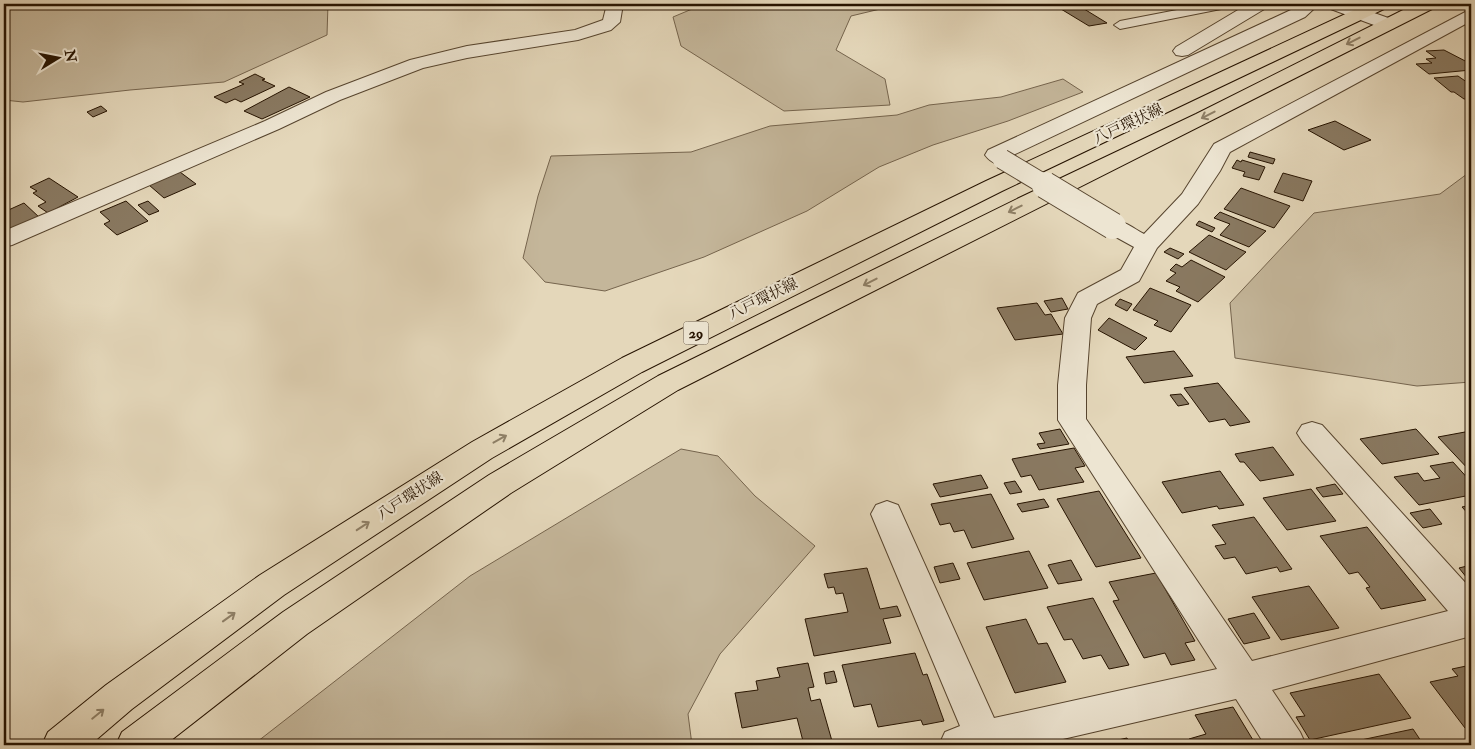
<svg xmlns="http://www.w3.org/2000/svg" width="1475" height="749" viewBox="0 0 1475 749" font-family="'IM FELL Double Pica','Noto Serif JP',serif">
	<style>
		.green { fill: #c4b69a; stroke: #75644d }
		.building { fill: #897961; stroke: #261300 }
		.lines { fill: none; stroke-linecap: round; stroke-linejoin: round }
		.lane-casing { stroke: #56442e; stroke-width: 2 }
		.street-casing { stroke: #56442e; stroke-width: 2 }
		.primary-casing { stroke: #261300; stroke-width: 2 }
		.lane { fill: #ede5d2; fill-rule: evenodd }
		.street { fill: #ede5d2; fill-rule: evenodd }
		.primary { fill: #e4d7ba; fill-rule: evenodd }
		.street-bridge-far1-casing { stroke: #56442e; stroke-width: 21; stroke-linecap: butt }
		.street-bridge-casing { stroke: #56442e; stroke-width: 28; stroke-linecap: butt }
		.street-bridge-far1 { stroke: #ede5d2; stroke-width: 19 }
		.street-bridge { stroke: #ede5d2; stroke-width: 26 }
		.oneway { stroke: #8e7f66 }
		.labels { text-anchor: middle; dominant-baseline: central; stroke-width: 4.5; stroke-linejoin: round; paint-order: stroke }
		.shield { fill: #ede5d2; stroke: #62523f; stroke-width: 1 }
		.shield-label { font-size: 14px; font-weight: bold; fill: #261300 }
		.street-label { font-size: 15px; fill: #261300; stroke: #ede5d2 }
	</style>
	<rect width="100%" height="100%" fill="#e4d7ba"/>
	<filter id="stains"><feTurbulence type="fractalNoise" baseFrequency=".004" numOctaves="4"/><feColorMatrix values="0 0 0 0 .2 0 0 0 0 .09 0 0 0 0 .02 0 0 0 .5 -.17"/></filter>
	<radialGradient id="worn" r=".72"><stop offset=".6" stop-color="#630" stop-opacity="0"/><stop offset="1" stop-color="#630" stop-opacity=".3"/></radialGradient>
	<!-- green -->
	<path class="green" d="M4 4H328L327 35 224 82 130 90 23 102 4 100Z
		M704 4H901L851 16 836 50 885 79 890 105 784 111 681 46 673 17Z
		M1063 79 1083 92 1008 121 933 145 879 167 807 211 704 257 605 291 545 282 523 258 538 196 551 156 691 152 770 126 897 115 929 105 1001 97Z
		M1471 171V382L1417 386 1235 358 1230 303 1314 213 1440 194Z
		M681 449 718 456 755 496 815 546 720 654 688 714 692 745H253L470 576Z"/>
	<!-- building -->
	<path class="building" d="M1064 4H1076L1107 23 1089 26 1056 6Z
		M1444 50 1471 64H1466L1471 70 1429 74 1416 64 1432 63 1426 59 1436 58 1426 51Z
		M255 74 265 79 262 80 275 86 241 102 235 99 226 103 214 97 244 84 239 82Z
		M1458 76 1471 85V99H1464L1454 92H1451L1434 78Z
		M289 87 310 97 262 119 244 111Z
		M101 106 107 111 93 117 87 112Z
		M1335 121 1371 140 1344 150 1308 130Z
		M1250 152 1275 159 1273 164 1248 157Z
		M1237 160 1241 162 1242 160 1265 167 1259 180 1243 176 1245 172 1232 168Z
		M180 172 196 184 164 198 149 185Z
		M1283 173 1312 181 1303 201 1274 192Z
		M49 178 78 197 48 213 38 206 46 202 33 193 37 191 30 187Z
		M1241 188 1290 206 1274 228 1224 209Z
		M126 201 148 221 117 235 104 224 110 221 100 212Z
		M148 201 159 211 149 215 138 205Z
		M24 203 40 218 4 233V212Z
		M1220 212 1266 231 1249 247 1220 235 1230 224 1214 218Z
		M1199 221 1215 228 1212 232 1196 225Z
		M1209 235 1246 252 1226 270 1189 252Z
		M1170 248 1184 254 1178 259 1164 252Z
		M1191 260 1225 277 1198 302 1176 291 1180 287 1166 281 1176 273 1170 270 1176 264 1182 267Z
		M1150 288 1191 305 1171 332 1154 325 1158 321 1133 310Z
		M1062 298 1068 309 1051 312 1044 301Z
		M1120 299 1132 304 1127 311 1115 305Z
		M1037 303 1045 315 1051 314 1063 334 1015 340 997 308Z
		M1109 318 1147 338 1135 350 1098 330Z
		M1174 351 1193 376 1144 383 1126 357Z
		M1218 383 1250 422 1230 426 1225 419 1209 422 1184 388Z
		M1181 394 1189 404 1178 406 1170 395Z
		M1060 429 1069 444 1040 449 1037 444 1045 443 1039 433Z
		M1416 429 1439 454 1382 464 1360 439Z
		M1465 432 1471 439V472L1438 437Z
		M1273 447 1294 475 1260 481 1244 462H1240L1235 454Z
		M1074 448 1085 466 1075 468 1084 482 1039 490 1031 475 1021 477 1012 459Z
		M1453 462 1471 482V495L1419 505 1394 477 1418 473 1424 481 1440 478 1430 466Z
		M1220 471 1244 505 1219 509 1217 506 1182 513 1162 482Z
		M981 475 988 488 940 497 933 484Z
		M1015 481 1022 492 1010 494 1004 483Z
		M1335 484 1343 494 1323 497 1316 488Z
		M1311 489 1336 521 1287 530 1263 498Z
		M1099 491 1141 558 1096 567 1057 499Z
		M991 494 1014 539 972 548 964 530 954 532 950 523 940 525 931 504Z
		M1044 499 1049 507 1022 512 1017 504Z
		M1471 505V517L1462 507Z
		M1430 509 1442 524 1423 528 1410 513Z
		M1254 517 1292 569 1280 572 1277 567 1246 574 1235 557 1224 559 1215 546 1226 544 1212 525Z
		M1367 527 1426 600 1381 609 1366 588 1370 587 1358 572 1349 574 1320 536Z
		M1029 551 1048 588 984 600 967 563Z
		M1071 560 1082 580 1058 584 1048 565Z
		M953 563 960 579 940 583 934 567Z
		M1471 565V583L1459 568Z
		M867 568 880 609 897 606 901 616 883 619 891 643 814 656 805 619 848 612 843 593 836 594 834 587 828 588 824 574Z
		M1156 573 1195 641 1185 643 1195 660 1171 665 1165 653 1144 658 1113 601 1119 600 1109 582Z
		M1309 586 1339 628 1281 640 1252 597Z
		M1093 598 1129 665 1109 669 1101 655 1083 659 1072 639 1064 640 1047 607Z
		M1254 613 1270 638 1244 644 1228 619Z
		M1026 619 1038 644 1047 643 1066 682 1015 693 986 627Z
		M915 653 923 675 927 674 944 721 923 725 921 720 878 727 871 704 854 707 842 665Z
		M808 663 814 687 808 688 811 701 820 699 832 741 804 745 797 718 742 728 735 693 758 690 756 681 780 677 777 668Z
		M1471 665V727L1465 728 1430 682 1458 676 1452 669Z
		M834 671 837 682 826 684 824 673Z
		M1379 674 1411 718 1310 740 1296 717 1305 716 1290 693Z
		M1233 707 1256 745H1193L1189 739 1206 734 1195 715Z
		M1413 729 1423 744 1430 742 1433 745 1342 744Z
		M1127 738 1130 745H1095Z"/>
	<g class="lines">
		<defs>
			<path id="lane" d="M1208 4H1232L1226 8 1120 29 1114 25 1120 21Z"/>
			<path id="street" d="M607 4H623L620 22 611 30 578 40 467 58 423 68 340 100 279 129 12 245 4 247V231L265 121 326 92 410 60 467 46 575 30 603 20Z
				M1248 4H1268L1266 8 1188 55 1182 56 1176 55 1173 51 1176 47Z
				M1300 4H1319L1305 17 1011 156 1013 159 1010 164C999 166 992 164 985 155L988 150 1293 9Z
				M1326 4H1349L1394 20 1397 24 1394 28 1388 29 1382 28 1328 8Z
				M1471 9V21L1230 152 1220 171 1198 204 1157 248 1139 281 1097 304 1091 318 1086 385V419L1252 661 1448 611 1302 441 1297 433 1302 425 1312 422 1322 425 1471 589V636L1272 690 1300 732 1306 745H1265L1236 699 1037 745H939L945 732 960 726 871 514 876 505 887 501 898 505 994 718 1217 669 1058 420V385L1065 318 1078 293 1121 270 1134 247 1105 231 1101 226 1105 221C1120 217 1131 227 1144 234L1182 194 1214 144Z"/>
			<path id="primary" d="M1367 4H1388L1386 8 1002 191 642 372 492 458 284 595 132 709 90 745H42L48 732 106 685 260 575 472 442 622 358 986 181Z
				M1415 4H1436L1434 8 678 390 511 493 307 634 165 745H116L122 732 283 612 489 475 658 376 1019 198 1196 114Z"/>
		</defs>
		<!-- lane casing -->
		<use href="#lane" class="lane-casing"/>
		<!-- street casing -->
		<use href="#street" class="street-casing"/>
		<!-- primary casing -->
		<use href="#primary" class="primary-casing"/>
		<!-- lane -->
		<use href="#lane" class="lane"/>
		<!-- street -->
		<use href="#street" class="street"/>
		<!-- primary -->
		<use href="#primary" class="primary"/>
		<defs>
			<path id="street-bridge-far1" d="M1002 159 1047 186"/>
			<path id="street-bridge" d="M1045 185 1113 226"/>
		</defs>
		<!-- street-bridge-far1 casing -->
		<use href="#street-bridge-far1" class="street-bridge-far1-casing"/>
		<!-- street-bridge casing -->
		<use href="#street-bridge" class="street-bridge-casing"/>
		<!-- street-bridge-far1 -->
		<use href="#street-bridge-far1" class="street-bridge-far1"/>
		<!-- street-bridge -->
		<use href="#street-bridge" class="street-bridge"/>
	</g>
	<!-- one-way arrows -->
	<defs><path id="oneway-shaft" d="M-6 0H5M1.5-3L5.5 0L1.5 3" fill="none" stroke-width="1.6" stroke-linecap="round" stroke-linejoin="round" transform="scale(1.25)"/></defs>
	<g class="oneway">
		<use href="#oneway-shaft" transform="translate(1353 41) rotate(153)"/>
		<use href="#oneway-shaft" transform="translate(1208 115) rotate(153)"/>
		<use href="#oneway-shaft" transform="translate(1015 209) rotate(153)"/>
		<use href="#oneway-shaft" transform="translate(870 282) rotate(153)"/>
		<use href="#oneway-shaft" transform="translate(500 439) rotate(-29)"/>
		<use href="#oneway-shaft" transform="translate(363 526) rotate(-33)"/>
		<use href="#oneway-shaft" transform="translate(229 617) rotate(-36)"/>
		<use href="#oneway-shaft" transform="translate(98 714) rotate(-39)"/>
	</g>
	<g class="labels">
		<!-- shield labels -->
		<rect class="shield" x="683.5" y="321.5" width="25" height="23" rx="4"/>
		<g class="shield-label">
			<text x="696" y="333">29</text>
		</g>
		<!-- street labels -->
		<g class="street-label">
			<text transform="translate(1128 124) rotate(-25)">八戸環状線</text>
			<text transform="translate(763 299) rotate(-26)">八戸環状線</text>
			<text transform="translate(410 496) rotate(-33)">八戸環状線</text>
		</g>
	</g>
	<!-- margin -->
	<rect width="1475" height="749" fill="none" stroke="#e4d7ba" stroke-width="20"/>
	<rect x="5" y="5" width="1465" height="739" fill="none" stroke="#261300" stroke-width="2.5"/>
	<rect x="10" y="10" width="1455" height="729" fill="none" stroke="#261300"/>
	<!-- north arrow -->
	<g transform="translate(58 58) rotate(80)" stroke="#ede5d2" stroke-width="4" paint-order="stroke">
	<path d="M0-4L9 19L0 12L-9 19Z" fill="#261300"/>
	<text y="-8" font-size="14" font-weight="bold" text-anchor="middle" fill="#261300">N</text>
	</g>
	<rect width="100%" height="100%" filter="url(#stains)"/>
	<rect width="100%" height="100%" fill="url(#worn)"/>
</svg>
